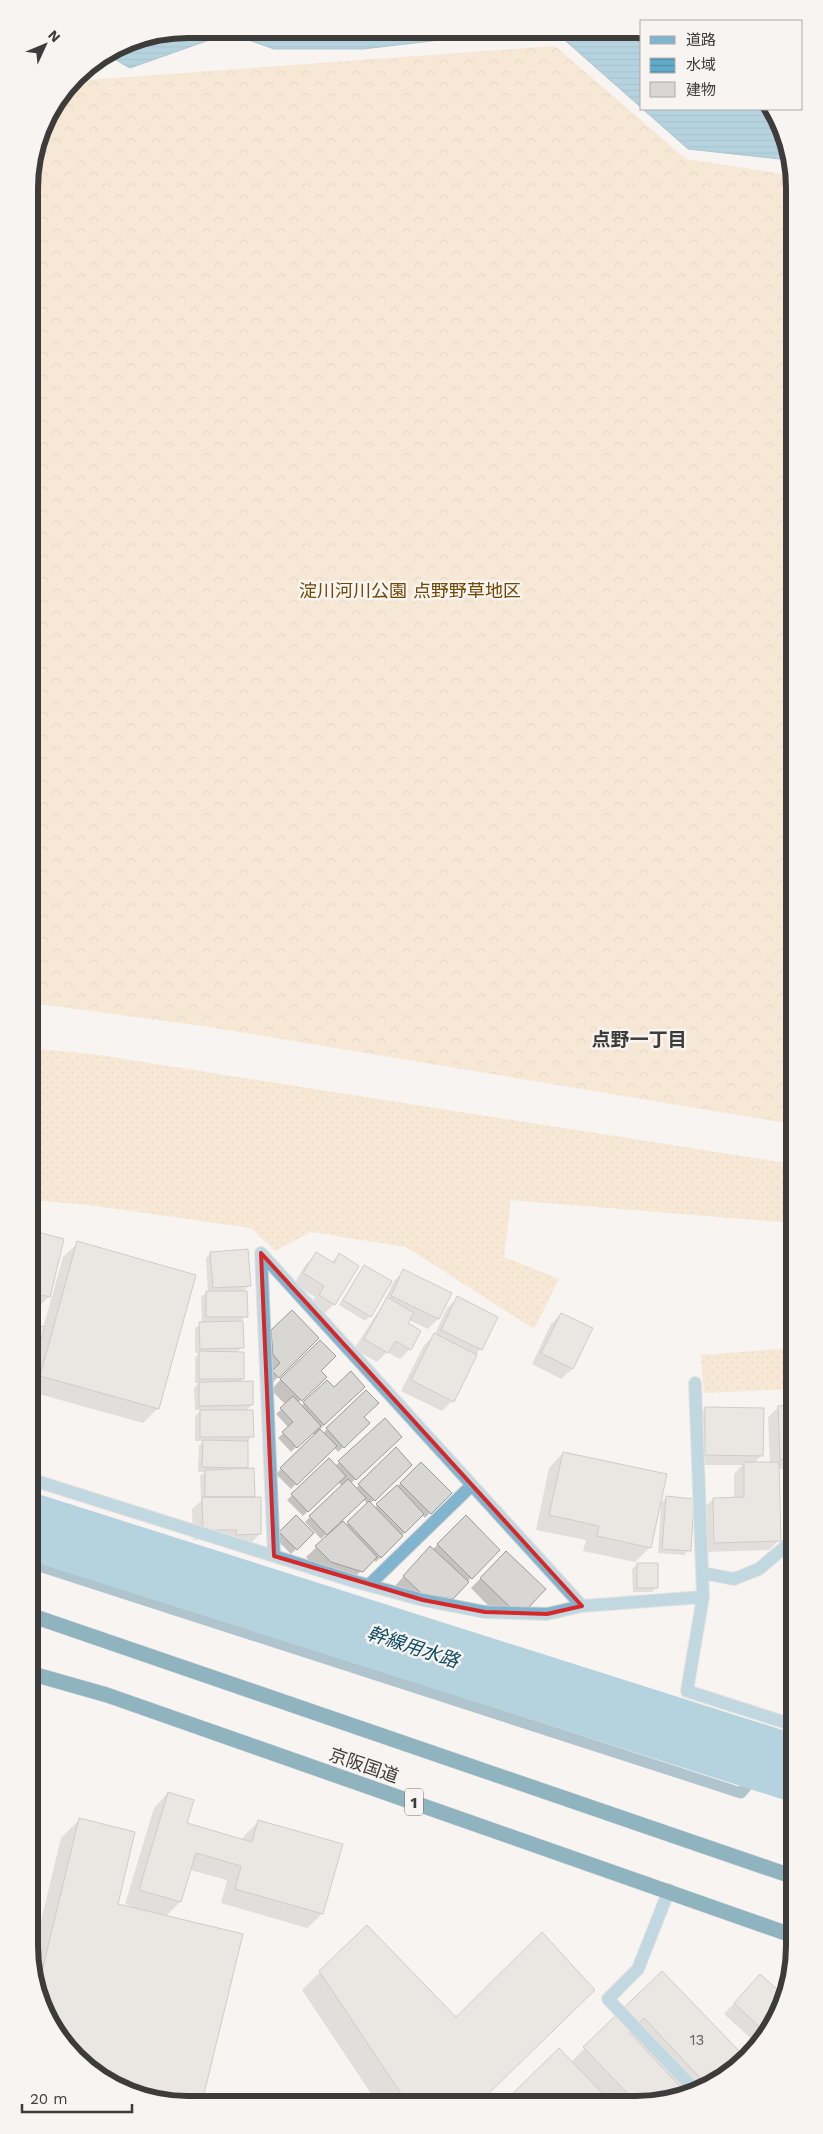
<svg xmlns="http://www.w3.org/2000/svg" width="823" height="2134" viewBox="0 0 823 2134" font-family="'Work Sans','Noto Sans JP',sans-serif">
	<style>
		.grass { fill: url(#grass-dots) }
		.forest { fill: url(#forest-crowns) }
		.water { fill: url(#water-rules); stroke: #5789a0 }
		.shadow { fill: #0003 }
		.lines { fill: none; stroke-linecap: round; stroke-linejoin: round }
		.stream { stroke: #5789a0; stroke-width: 11 }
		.river { stroke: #62aacb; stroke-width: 66 }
		.building { fill: #d9d7d3; stroke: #9d9b98 }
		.minor-casing { stroke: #d2cfcc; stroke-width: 14 }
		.highway-casing { stroke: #d2cfcc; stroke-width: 16 }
		.minor { stroke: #81b5cf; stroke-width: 12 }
		.highway { stroke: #116483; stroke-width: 15 }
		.marked { fill: none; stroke: #d62828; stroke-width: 4; stroke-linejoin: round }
		.labels { text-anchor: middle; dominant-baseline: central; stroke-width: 5; stroke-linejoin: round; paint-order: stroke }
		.number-label { font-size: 15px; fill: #646360 }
		.shield { fill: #f7f4f1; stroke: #757371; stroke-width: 1 }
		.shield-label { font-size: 16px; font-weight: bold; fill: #3d3c3a }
		.park-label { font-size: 18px; fill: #714801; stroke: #f7f4f1 }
		.street-label { font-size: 18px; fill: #3d3c3a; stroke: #f7f4f1 }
		.neighbourhood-label { font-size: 19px; font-weight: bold; fill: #3d3c3a; stroke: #f7f4f1 }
		.water-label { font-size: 19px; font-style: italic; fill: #0e4b62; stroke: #f7f4f1 }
		.rim { fill: none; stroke: #3d3c3a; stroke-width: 6 }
	</style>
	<defs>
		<pattern id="grass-dots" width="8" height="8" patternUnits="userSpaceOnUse" patternTransform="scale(1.25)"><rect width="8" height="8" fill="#f7d8b4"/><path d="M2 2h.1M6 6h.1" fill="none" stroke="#d5ba9c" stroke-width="1.8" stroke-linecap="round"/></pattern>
		<pattern id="forest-crowns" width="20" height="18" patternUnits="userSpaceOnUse" patternTransform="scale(1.25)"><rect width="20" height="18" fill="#f7d8b4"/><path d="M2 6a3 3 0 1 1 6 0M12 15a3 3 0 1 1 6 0" fill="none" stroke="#d5ba9c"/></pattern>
		<pattern id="water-rules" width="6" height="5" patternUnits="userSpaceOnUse" patternTransform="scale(1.25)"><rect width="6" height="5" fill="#62aacb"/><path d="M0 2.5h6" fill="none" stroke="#528ca6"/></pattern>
	</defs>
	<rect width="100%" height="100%" fill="#f7f4f1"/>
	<!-- grass -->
	<path class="grass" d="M31 1048 99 1055 792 1164V1223L511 1200 504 1257 559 1279 534 1329 406 1247 311 1232 275 1251 251 1228 89 1205 32 1200Z
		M792 1348V1389L704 1393 701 1355Z"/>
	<!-- forest -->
	<path class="forest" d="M555 46 686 159 789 175 792 1124 203 1026 31 1003 29 176 45 117 73 81Z"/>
	<!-- water -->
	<path class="water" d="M187 29 642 32V109H773L789 146V160L688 149 559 35 466 37 363 49H274L229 33 130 68 105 54 127 41Z"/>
	<!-- shadow -->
	<path class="shadow" d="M34 1232 49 1296 39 1307 32 1305V1235Z
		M78 1243 158 1408 143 1423 32 1392V1325L43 1328 63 1257Z
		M211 1253 249 1285 243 1292 246 1316 242 1320V1347L236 1353 243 1379 239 1383 252 1405 245 1411 252 1436 247 1442V1467L244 1470 254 1498 260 1534 250 1544 227 1539 193 1540 192 1509 201 1501 200 1476 205 1472H198L199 1446 203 1441H195V1416L201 1410H195L194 1388 199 1383H195V1358L199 1353H195V1328L202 1323 201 1297 208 1292 206 1258Z
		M317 1254 331 1263 339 1255 334 1304 324 1314 310 1306 315 1297 294 1284 306 1264Z
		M364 1266 370 1316 365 1321 339 1305Z
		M404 1271 450 1294 438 1319 428 1329 409 1320 407 1324 410 1349 400 1359 387 1352 377 1362 354 1349 383 1304 394 1281Z
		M458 1298 497 1317 452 1401 442 1411 401 1391 424 1345 434 1336 447 1308Z
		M291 1312 317 1338 268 1387 262 1341Z
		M561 1314 591 1329 572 1369 561 1379 532 1364 551 1324Z
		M319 1371 325 1376 298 1403 301 1406 327 1381 334 1389 353 1397 319 1430 322 1434 366 1391 362 1417 368 1423 338 1452 334 1447 291 1489 276 1474 315 1436 312 1432 291 1452 278 1438 289 1428 276 1414 286 1405 271 1390 281 1379Z
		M779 1407H792L793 1469H778L779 1540 769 1550 704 1552 703 1509 713 1499 734 1498V1474L742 1465H695L696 1418 706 1408 762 1455 754 1463H770L768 1417Z
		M385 1420 391 1447 350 1484 355 1489 396 1449 411 1465 370 1504 374 1508 421 1464 450 1493 425 1518 422 1515 376 1562 373 1559 351 1581 320 1572 306 1557 343 1522 346 1525 368 1504 363 1499 321 1539 305 1522 342 1486 338 1482 303 1516 287 1500 329 1460 335 1466Z
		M563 1453 650 1547 635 1562 583 1551 586 1540 536 1530 549 1468Z
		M666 1498 689 1550 684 1555 658 1553 661 1503Z
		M296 1516 312 1533 291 1554 275 1538Z
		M466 1517 498 1550 441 1609 412 1604 394 1587 420 1558 432 1550Z
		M506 1552 544 1589 499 1617 471 1588Z
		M637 1564 657 1587 652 1592H633L632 1569Z
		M168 1793 186 1824 243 1840 244 1836 259 1821 341 1845 322 1914 307 1928 221 1903 227 1880 190 1870 180 1902 165 1917 241 1935 201 2102H156L117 2089 75 2059 34 1988V1950L61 1838 79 1820 117 1905 132 1909 133 1907 125 1904 154 1808Z
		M320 1972 456 2018 480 2101H376L302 1990Z
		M662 1972 724 2079 677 2100 506 2101 571 2062Z
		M750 1986 784 1998 782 2007 759 2046 724 2014Z"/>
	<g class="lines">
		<!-- stream -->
		<path class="stream" d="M33 1564 741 1793 768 1760"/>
		<!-- river -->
		<path class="river" d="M33 1527 793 1768"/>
	</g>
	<!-- building -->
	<path class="building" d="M34 1231 64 1239 50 1297 32 1293Z
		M77 1241 196 1275 159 1409 40 1376Z
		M248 1249 251 1286 213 1288 210 1252Z
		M316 1252 334 1263 339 1253 359 1266 335 1305 319 1295 324 1286 303 1273Z
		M364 1265 392 1281 371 1317 343 1300Z
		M403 1269 452 1293 439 1319 391 1296Z
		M206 1291H247L248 1317H206Z
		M457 1296 498 1317 482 1350 441 1330Z
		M387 1297 414 1313 408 1323 421 1331 411 1350 396 1341 388 1353 364 1339Z
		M292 1310 319 1338 279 1378 272 1371 280 1363 273 1355 271 1330Z
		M561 1313 593 1328 573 1369 541 1353Z
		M243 1321 244 1348 200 1349 199 1322Z
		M32 1323 45 1327 36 1355 32 1353Z
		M434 1333 477 1355 454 1402 411 1380Z
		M320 1340 336 1356 321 1371 327 1377 302 1401 280 1379Z
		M199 1351 244 1352V1379H199Z
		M32 1355 37 1357 32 1372Z
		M351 1371 365 1387 324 1425 303 1402 327 1380 334 1387Z
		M253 1381V1405L199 1406V1382Z
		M366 1390 379 1403 364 1417 370 1423 344 1448 326 1428Z
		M293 1396 321 1426 297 1448 282 1432 293 1422 280 1408Z
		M792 1405 793 1459 780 1460 778 1406Z
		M705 1407 764 1408 763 1456 705 1455Z
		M200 1410H253L254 1437H200Z
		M385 1418 402 1437 356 1480 338 1461Z
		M320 1429 337 1446 297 1485 280 1468Z
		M203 1440 248 1441V1468L202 1467Z
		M396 1447 412 1465 375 1501 358 1484Z
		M563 1452 667 1474 651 1548 597 1536 599 1526 549 1515Z
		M329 1458 346 1476 308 1512 291 1494Z
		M421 1462 452 1493 431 1514 400 1483Z
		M744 1462H779L781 1541 714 1543 713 1498 744 1497Z
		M254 1468 255 1497H205V1470Z
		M348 1479 366 1498 327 1535 309 1516Z
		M397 1485 424 1514 405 1533 376 1504Z
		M666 1496 694 1499 691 1551 662 1549Z
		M202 1497H261V1534L236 1535 237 1530H203Z
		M369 1501 403 1536 381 1558 347 1522Z
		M296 1515 314 1533 297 1550 279 1532Z
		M466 1515 500 1550 472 1579 437 1544Z
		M343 1521 377 1557 363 1572 331 1562 315 1546Z
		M430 1546 469 1582 453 1599 422 1594 403 1576Z
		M506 1551 546 1589 528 1608 510 1607 480 1578Z
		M637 1563H658V1588H637Z
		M168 1792 194 1800 187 1823 252 1842 258 1820 343 1844 323 1914 235 1889 241 1866 196 1853 181 1902 139 1890Z
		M79 1818 135 1832 118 1904 243 1934 202 2102H156L117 2089 75 2059 37 1992Z
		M367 1925 456 2017 542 1932 595 1990 481 2101H406L319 1971Z
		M662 1971 746 2058 724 2079 697 2091 705 2083 644 2018 629 2032 688 2095 677 2100H634L583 2047Z
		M760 1974 785 1996 782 2007 767 2034 734 2003Z
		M559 2048 609 2100 505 2101Z"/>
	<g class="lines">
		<defs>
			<path id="minor" d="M695 1383 703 1597 687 1691 793 1725
				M33 1480 353 1581 423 1600 485 1612 547 1614 582 1606 703 1597
				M274 1556 261 1253 582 1606
				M703 1573 734 1579 759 1569 793 1540
				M369 1585 472 1485
				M669 1890 638 1969 608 1999 696 2091"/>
			<path id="highway" d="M33 1616 794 1877
				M33 1674 107 1695 794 1936"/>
		</defs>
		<!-- minor casing -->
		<use href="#minor" class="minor-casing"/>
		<!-- highway casing -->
		<use href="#highway" class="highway-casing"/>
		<!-- minor -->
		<use href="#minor" class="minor"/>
		<!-- highway -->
		<use href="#highway" class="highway"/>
	</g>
	<!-- marked area -->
	<path d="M0 0H823V2134H0ZM261 1253 582 1606 547 1614 485 1612 423 1600 274 1556Z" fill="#f7f4f1" fill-opacity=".55" fill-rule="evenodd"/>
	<path class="marked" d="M261 1253 582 1606 547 1614 485 1612 423 1600 274 1556Z"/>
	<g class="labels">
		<!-- number labels -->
		<g class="number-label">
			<text x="697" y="2040">13</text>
		</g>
		<!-- shield labels -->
		<rect class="shield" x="405" y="1788.5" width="18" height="27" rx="4"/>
		<g class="shield-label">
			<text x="414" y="1802">1</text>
		</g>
		<!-- park labels -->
		<g class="park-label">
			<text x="410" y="590">淀川河川公園 点野野草地区</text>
		</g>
		<!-- street labels -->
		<g class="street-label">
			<text transform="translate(364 1765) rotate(19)">京阪国道</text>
		</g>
		<!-- neighbourhood labels -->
		<g class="neighbourhood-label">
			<text x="639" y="1039">点野一丁目</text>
		</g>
		<!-- water labels -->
		<g class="water-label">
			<text transform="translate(413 1647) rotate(18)">幹線用水路</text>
		</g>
	</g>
	<!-- crop -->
	<path d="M0 0H823V2134H0ZM188 38H636A150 150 0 0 1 786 188V1946A150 150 0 0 1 636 2096H188A150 150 0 0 1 38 1946V188A150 150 0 0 1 188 38Z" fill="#f7f4f1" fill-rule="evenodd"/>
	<path class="rim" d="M188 38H636A150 150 0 0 1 786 188V1946A150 150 0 0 1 636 2096H188A150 150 0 0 1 38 1946V188A150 150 0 0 1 188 38Z"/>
	<!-- legend -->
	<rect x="640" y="20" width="162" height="90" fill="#f7f4f1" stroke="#adaaa8"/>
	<rect x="650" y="36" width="25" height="8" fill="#81b5cf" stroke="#adaaa8"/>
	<text x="686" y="45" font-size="15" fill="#3d3c3a">道路</text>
	<rect x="650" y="58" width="25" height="15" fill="url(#water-rules)" stroke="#adaaa8"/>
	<text x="686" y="70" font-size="15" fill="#3d3c3a">水域</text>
	<rect x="650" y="82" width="25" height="15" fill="#d9d7d3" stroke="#adaaa8"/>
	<text x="686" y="95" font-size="15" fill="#3d3c3a">建物</text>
	<!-- north arrow -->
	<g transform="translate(45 45) rotate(46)" stroke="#f7f4f1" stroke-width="4" paint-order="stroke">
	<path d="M0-4L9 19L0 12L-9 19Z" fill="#3d3c3a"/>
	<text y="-8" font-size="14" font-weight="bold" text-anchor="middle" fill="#3d3c3a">N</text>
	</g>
	<!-- scale -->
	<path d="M22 2104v8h110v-8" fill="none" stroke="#3d3c3a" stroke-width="2.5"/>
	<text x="30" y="2104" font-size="15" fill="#3d3c3a" stroke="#f7f4f1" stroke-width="4" paint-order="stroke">20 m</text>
</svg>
